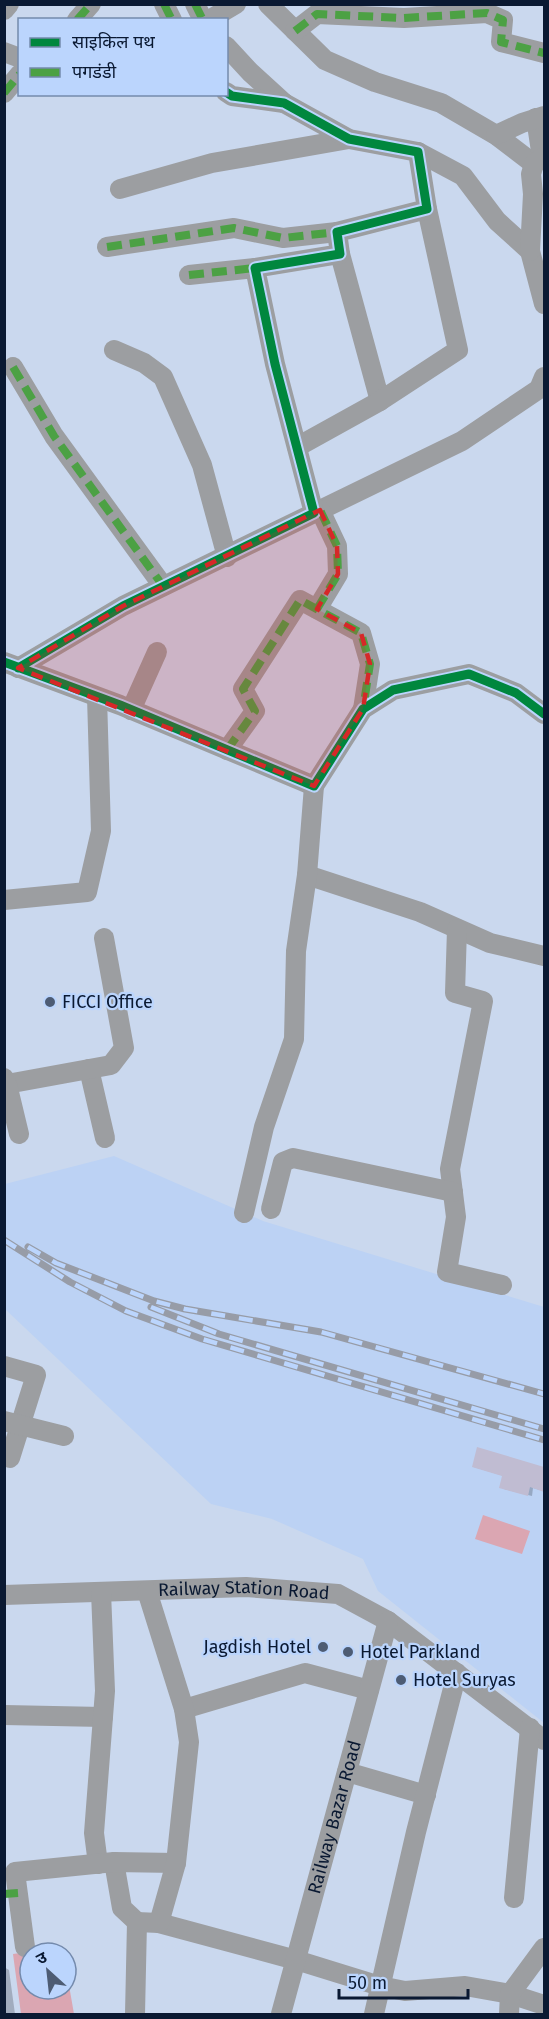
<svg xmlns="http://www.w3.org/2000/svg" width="549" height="2019" viewBox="0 0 549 2019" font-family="'Fira Sans','Noto Sans Devanagari',sans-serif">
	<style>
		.built { fill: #bcd2f4 }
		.green { fill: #dba6b2 }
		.shadow { fill: #0003 }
		.building { fill: #c0bcd2 }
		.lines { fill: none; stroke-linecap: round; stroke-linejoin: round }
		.minor { stroke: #9c9ea1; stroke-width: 20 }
		.rail-casing { stroke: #979ca7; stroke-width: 7 }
		.rail { stroke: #bbd5fd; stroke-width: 4.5; stroke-dasharray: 14; stroke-linecap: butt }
		.quiet { stroke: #4ca144; stroke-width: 8; stroke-dasharray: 15 8; stroke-linecap: butt }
		.cycleway-casing { stroke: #bbd5fd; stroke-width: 13 }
		.cycleway { stroke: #00873e; stroke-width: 9 }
		.marked { fill: #d62828; fill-opacity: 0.2; stroke: #d62828; stroke-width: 4.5; stroke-dasharray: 12 8; stroke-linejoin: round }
		.poi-dot { fill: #4d5c74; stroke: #bbd5fd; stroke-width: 2 }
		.labels { text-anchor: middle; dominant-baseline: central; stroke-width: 4.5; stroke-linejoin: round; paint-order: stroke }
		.poi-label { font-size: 18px; fill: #0a1932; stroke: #bbd5fd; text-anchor: start }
		.street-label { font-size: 18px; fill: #0a1932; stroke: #bbd5fd }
	</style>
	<rect width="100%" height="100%" fill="#cad8ee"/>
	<!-- built -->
	<path class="built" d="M114 1156 263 1221 544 1307V1723L378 1591 363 1559 272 1519 211 1504 5 1309V1184Z"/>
	<!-- green -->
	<path class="green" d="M483 1515 530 1531 522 1554 475 1539Z
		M63 1947 64 1953H30V1989H66V1968L74 2014H21L13 1954Z"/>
	<!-- shadow -->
	<path class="shadow" d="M478 1449 544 1468V1491L533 1488 532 1496 504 1489V1476L474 1467Z
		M4 1967 9 1970 15 2014H4Z"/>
	<!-- building -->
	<path class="building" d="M477 1447 544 1467V1492L530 1487 528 1496 499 1488 502 1476 472 1467Z"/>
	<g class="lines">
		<!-- minor -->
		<g class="minor">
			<path d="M164 4 172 20"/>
			<path d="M195 4 203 20"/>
			<path d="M268 4 325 60 375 82 441 103 496 135 534 164"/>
			<path d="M4 10 9 4"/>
			<path d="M77 20 91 4"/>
			<path d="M209 20 236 4"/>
			<path d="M295 31 317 14 404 18 487 13 503 20 501 42 544 53"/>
			<path d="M226 46 250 72 284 103"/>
			<path d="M4 52 20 58"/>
			<path d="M4 93 20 74"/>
			<path d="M536 118 542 158"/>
			<path d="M496 135 522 123 544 116"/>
			<path d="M418 152 463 176 497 221 530 251 544 304"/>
			<path d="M120 189 212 163 349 139"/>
			<path d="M107 247 234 228 283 238 337 232"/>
			<path d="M530 251 533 194 531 174 534 164 544 157"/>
			<path d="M340 254 380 401"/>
			<path d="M189 275 255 268"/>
			<path d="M114 350 144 363 163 377 202 465 227 557"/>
			<path d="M13 367 54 436 163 586"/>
			<path d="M297 447 380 401 458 350 427 209"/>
			<path d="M314 513 462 441 539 389 544 377"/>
			<path d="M317 609 338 574 337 546 320 510"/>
			<path d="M4 662 120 705 314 786 363 709 393 690 469 674 516 693 544 714"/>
			<path d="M18 668 123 606 314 513 275 364 255 268 340 254 337 232 427 209 418 152 349 139 284 103 232 96 226 92"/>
			<path d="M131 710 157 652"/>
			<path d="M227 750 255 711 243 689 300 600 361 633 370 664 363 709"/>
			<path d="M307 875 420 912 490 943 544 956"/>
			<path d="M4 900 87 892 101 831 97 697"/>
			<path d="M457 929 455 993 483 1001 450 1169 456 1217 447 1272 502 1285"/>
			<path d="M89 1069 105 1138"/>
			<path d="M4 1078 7 1084 111 1065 124 1048 104 938"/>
			<path d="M7 1084 19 1134"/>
			<path d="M271 1209 283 1162 293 1158 453 1192"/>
			<path d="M244 1213 264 1127 294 1039 296 951 307 875 314 786"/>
			<path d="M4 1366 36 1375 10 1458"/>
			<path d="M4 1421 64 1436"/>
			<path id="s1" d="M4 1595 246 1587 338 1594 388 1621 544 1740"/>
			<path d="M184 1709 305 1673 369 1690"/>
			<path d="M4 1715 103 1717"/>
			<path d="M347 1772 426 1795"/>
			<path d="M114 1862 122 1908 137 1922"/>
			<path d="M98 1864 94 1833 105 1691 101 1592"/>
			<path d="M514 1898 530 1728"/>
			<path d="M159 1923 296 1960 380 1986 405 1991 465 1986 510 1994 544 2005"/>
			<path d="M25 1947 15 1872 114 1862 176 1863"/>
			<path d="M135 2014 137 1922 159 1923 176 1863 189 1742 184 1709 147 1591"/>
			<path id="s2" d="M281 2014 388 1621"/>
			<path d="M374 2014 416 1832 457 1673"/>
			<path d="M509 2014 510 1994 544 1948"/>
		</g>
		<defs>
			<path id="rail" d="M4 1240 70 1282 126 1311 202 1339 544 1440
				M28 1247 56 1263 154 1301 185 1309 321 1332 544 1394
				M151 1307 219 1334 544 1429"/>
		</defs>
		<!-- rail casing -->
		<use href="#rail" class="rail-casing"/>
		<!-- rail -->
		<use href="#rail" class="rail"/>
		<!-- quiet -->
		<path class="quiet" d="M164 4 172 20
			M195 4 203 20
			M77 20 91 4
			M295 31 317 14 404 18 487 13 503 20 501 42 544 53
			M4 93 20 74
			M107 247 234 228 283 238 337 232
			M189 275 255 268
			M13 367 54 436 163 586
			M317 609 338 574 337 546 320 510
			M227 750 255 711 243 689 300 600 361 633 370 664 363 709
			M4 1894 18 1893"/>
		<defs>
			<path id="cycleway" d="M4 662 120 705 314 786 363 709 393 690 469 674 516 693 544 714
				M18 668 123 606 314 513 275 364 255 268 340 254 337 232 427 209 418 152 349 139 284 103 232 96 226 92"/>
		</defs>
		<!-- cycleway casing -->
		<use href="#cycleway" class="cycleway-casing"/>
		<!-- cycleway -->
		<use href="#cycleway" class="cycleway"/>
	</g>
	<!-- marked area -->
	<path class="marked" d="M320 510 337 546 338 574 317 609 361 633 370 664 363 709 314 786 18 668 123 606Z"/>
	<!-- markers -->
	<g class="poi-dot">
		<circle cx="50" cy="1002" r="6"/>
		<circle cx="323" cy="1647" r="6"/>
		<circle cx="348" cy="1652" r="6"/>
		<circle cx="401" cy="1680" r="6"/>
	</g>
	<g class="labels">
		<!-- poi labels -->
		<g class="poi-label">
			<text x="62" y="1002">FICCI Office</text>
			<text x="311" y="1647" text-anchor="end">Jagdish Hotel</text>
			<text x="360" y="1652">Hotel Parkland</text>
			<text x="413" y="1680">Hotel Suryas</text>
		</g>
		<!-- street labels -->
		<g class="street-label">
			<text stroke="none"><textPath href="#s1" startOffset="240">Railway Station Road</textPath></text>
			<text stroke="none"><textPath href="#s2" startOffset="204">Railway Bazar Road</textPath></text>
		</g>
	</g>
	<!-- border -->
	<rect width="549" height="2019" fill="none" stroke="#0a1932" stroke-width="12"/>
	<!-- legend -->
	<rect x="18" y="18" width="210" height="78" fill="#bbd5fd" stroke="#748aac" stroke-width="1.5"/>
	<rect x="30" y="38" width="30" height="9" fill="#00873e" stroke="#748aac" stroke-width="1.5"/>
	<text x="72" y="48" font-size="18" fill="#0a1932">साइकिल पथ</text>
	<rect x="30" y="68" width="30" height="9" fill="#4ca144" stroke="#748aac" stroke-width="1.5"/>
	<text x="72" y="78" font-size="18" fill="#0a1932">पगडंडी</text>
	<!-- north arrow -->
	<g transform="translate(48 1971) rotate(333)"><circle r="28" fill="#bbd5fd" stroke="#748aac" stroke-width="1.5"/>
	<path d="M0-4.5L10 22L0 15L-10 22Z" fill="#4d5c74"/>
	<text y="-9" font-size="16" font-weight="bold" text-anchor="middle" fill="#0a1932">उ</text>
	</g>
	<!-- scale -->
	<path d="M339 1989v9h129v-9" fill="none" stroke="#0a1932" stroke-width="3"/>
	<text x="348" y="1989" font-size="18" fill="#0a1932" stroke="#bbd5fd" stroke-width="4.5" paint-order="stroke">50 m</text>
</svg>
